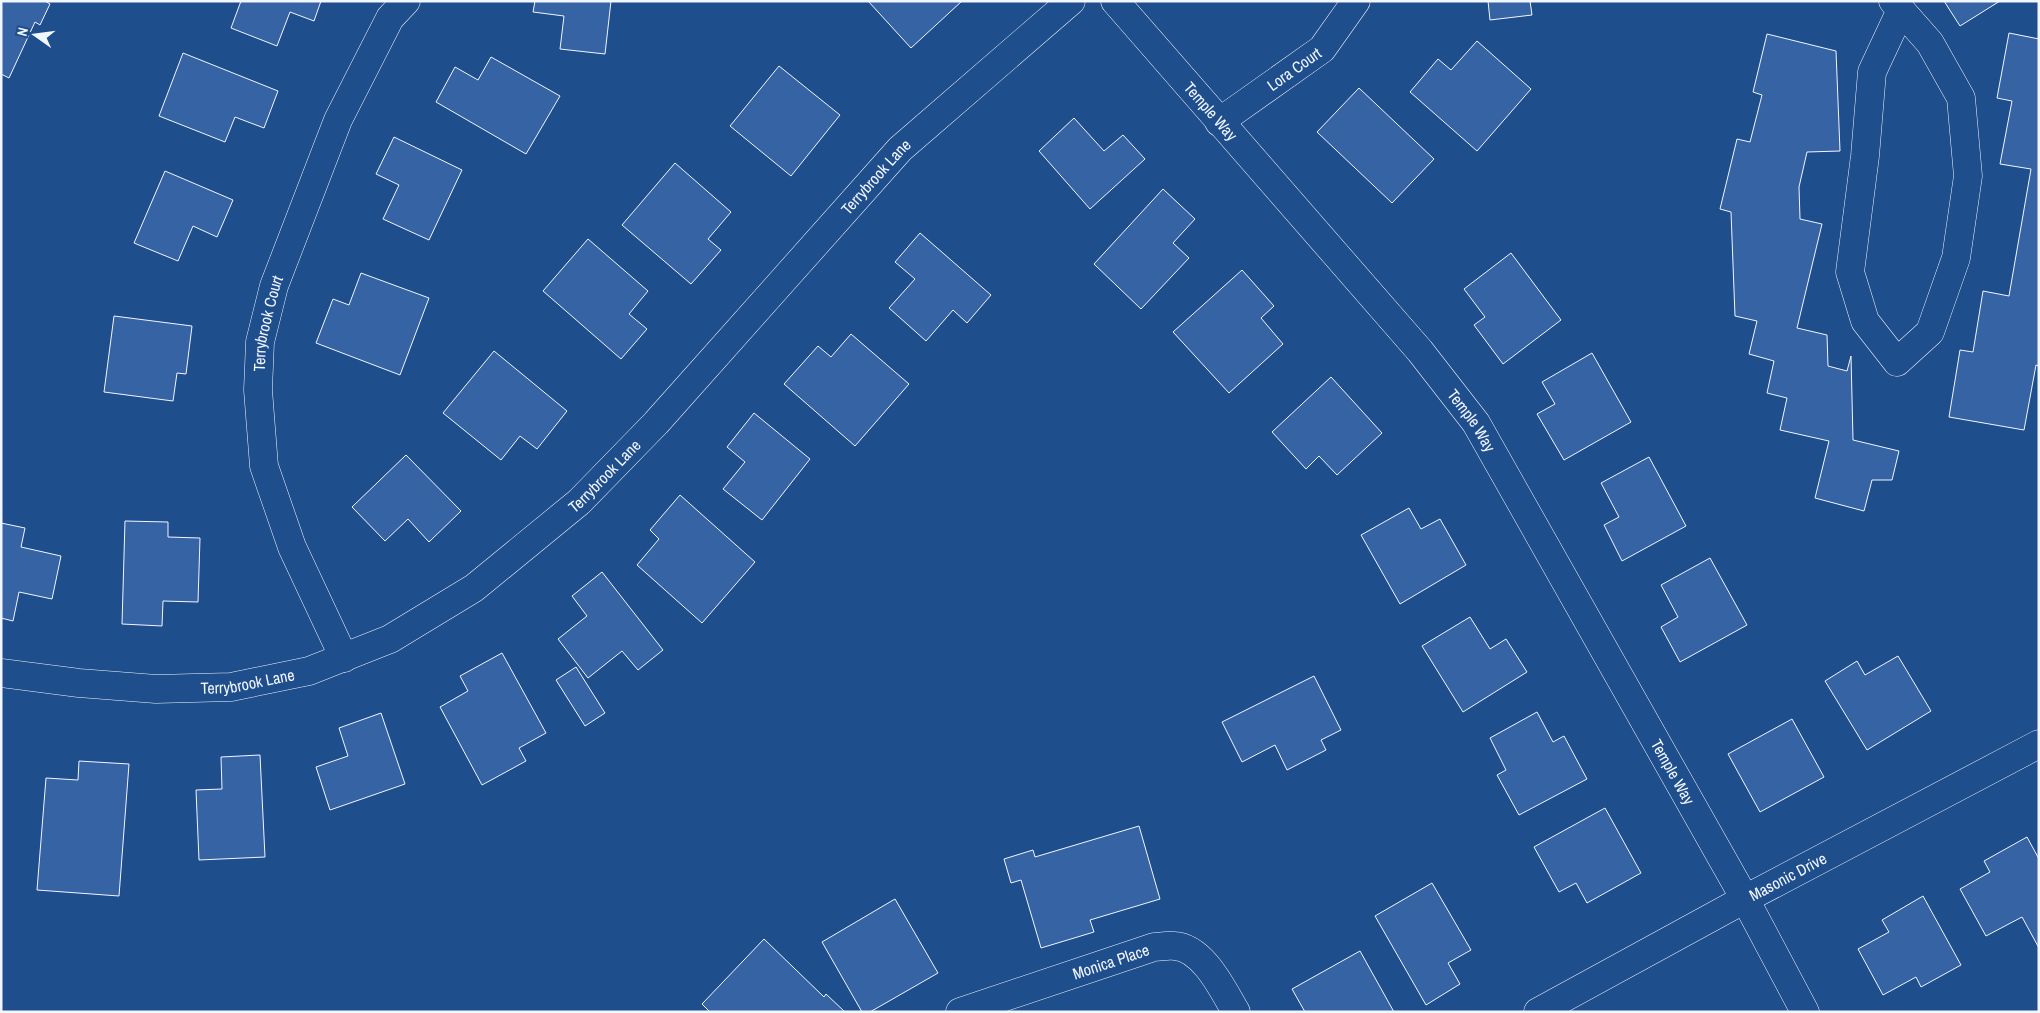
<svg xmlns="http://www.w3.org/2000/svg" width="2040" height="1013" viewBox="0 0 2040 1013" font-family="'Archivo Narrow',sans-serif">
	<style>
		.building { fill: #3563a3; stroke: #f2f6ff }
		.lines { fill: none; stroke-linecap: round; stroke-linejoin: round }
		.minor-casing { stroke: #f2f6ff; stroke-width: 29 }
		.minor { stroke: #1f4e8c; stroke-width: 28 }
		.labels { text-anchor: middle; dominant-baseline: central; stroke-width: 4; stroke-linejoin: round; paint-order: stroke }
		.street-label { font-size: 16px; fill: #f2f6ff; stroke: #1f4e8c }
	</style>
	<rect width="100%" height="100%" fill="#1f4e8c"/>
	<!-- building -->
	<path class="building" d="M1 1H45L50 4 40 25 35 22 9 78 1 74Z
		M241 1H321L314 21 290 12 277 46 231 28Z
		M535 1H611L605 54 560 49 564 16 533 12Z
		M868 1H962L911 48Z
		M1488 1H1530L1532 15 1490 20Z
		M1944 1H2000L1960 26Z
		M2009 33 2039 39V366L2036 365 2024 430 1949 417 1960 350 1973 352 1983 291 2009 296 2031 169 2000 164 2012 101 1997 98Z
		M1767 34 1836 51 1840 151 1807 152 1799 187 1800 219 1822 224 1797 328 1827 335 1828 366 1847 371 1851 356 1853 440 1899 451 1892 480H1872L1864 511 1815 498 1829 441 1780 430 1787 398 1767 393 1774 361 1749 354 1757 321 1735 316 1731 212 1720 209 1737 139 1750 142 1762 95 1753 92Z
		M1477 41 1531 89 1477 151 1410 92 1438 59 1451 70Z
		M183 53 278 91 264 128 235 117 225 142 159 116Z
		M491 57 560 96 526 154 436 102 455 67 478 80Z
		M779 66 840 115 791 176 730 126Z
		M1359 88 1434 159 1392 203 1317 132Z
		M1074 118 1104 151 1123 135 1145 159 1090 209 1039 151Z
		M394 137 462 170 429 240 383 219 399 185 376 174Z
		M675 163 731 212 708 239 721 250 691 284 622 225Z
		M165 171 233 200 217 237 193 226 178 261 134 243Z
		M1163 189 1195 219 1173 243 1189 258 1141 309 1094 264Z
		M920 233 991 295 967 323 953 310 926 341 889 308 915 279 895 262Z
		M588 239 648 291 629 314 647 329 621 359 543 291Z
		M1511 253 1561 320 1503 364 1474 325 1485 317 1464 289Z
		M1242 270 1274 306 1261 318 1283 344 1229 393 1173 332Z
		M361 273 429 298 400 375 316 343 333 299 349 305Z
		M114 316 192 326 186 374 177 373 173 401 104 392Z
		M851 334 909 384 855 446 784 384 818 346 831 357Z
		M494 351 567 411 537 449 520 436 501 460 443 413Z
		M1592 353 1631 422 1564 460 1537 414 1555 404 1542 382Z
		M1331 377 1382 433 1337 475 1319 456 1306 469 1272 432Z
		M754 413 810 459 762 520 723 489 745 462 727 447Z
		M406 455 461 511 429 542 408 519 385 541 352 507Z
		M1649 457 1686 526 1622 561 1604 525 1619 517 1601 483Z
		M680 495 755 562 702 623 637 565 659 539 650 530Z
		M1409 508 1421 529 1440 519 1466 565 1400 604 1361 535Z
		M125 521 168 522V537L200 538 198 602 163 601 162 626 122 624Z
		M1 523 25 528 21 547 61 556 52 599 19 592 13 621 1 618Z
		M1710 558 1747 625 1680 662 1661 627 1678 617 1661 585Z
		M602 572 663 650 638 670 622 651 588 678 558 639 587 616 572 596Z
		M1470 617 1490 649 1506 639 1527 672 1463 712 1422 646Z
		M502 653 546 733 519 748 526 761 482 785 440 707 468 691 460 676Z
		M1898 656 1931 711 1867 750 1825 681 1857 661 1865 675Z
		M576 667 605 713 585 726 556 680Z
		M1314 676 1341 730 1321 740 1326 750 1287 770 1275 745 1242 762 1222 722Z
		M1537 712 1553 742 1564 736 1587 779 1519 815 1497 775 1506 770 1490 738Z
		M381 713 405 784 330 810 316 767 348 756 339 728Z
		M1792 719 1824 777 1760 812 1728 754Z
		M260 755 265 857 199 860 196 790 222 789 221 757Z
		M79 761 129 764 119 896 37 890 46 778 78 780Z
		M1605 808 1641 873 1587 903 1576 883 1559 892 1534 847Z
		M1139 826 1160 899 1090 920 1094 932 1041 948 1021 880 1011 883 1004 859 1033 850 1035 857Z
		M2027 837 2039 859V948L2022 917 1986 936 1960 889 1990 872 1984 861Z
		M1432 883 1471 950 1448 963 1460 984 1426 1005 1375 916Z
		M1923 896 1961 965 1921 987 1916 977 1883 995 1858 949 1889 932 1882 920Z
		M895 899 938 973 870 1012H862L822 942Z
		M764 939 824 997 826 994 845 1012H710L702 1004Z
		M1360 951 1394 1012H1305L1292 989Z"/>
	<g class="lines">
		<defs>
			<g id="minor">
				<path id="s1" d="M1115 1 1420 351 1476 423 1745 899 1805 1012"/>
				<path d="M1893 1 1930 43 1961 98 1968 176 1956 258 1930 332 1897 362 1865 321 1850 272 1865 156 1872 72 1901 10"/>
				<path id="s2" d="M1219 122 1322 49 1356 1"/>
				<path id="s3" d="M344 658 292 547 264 466 258 390 260 342 274 286 338 120 390 18 406 1"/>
				<path id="s4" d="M1 673 79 683 156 689 231 687 309 671 390 639 474 588 579 502 656 423 900 149 1071 1"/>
				<path id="s5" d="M960 1012 1154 947C1160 947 1167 945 1174 946 1203 947 1223 990 1236 1012"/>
				<path id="s6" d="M1538 1012 1745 899 2039 744"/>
			</g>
		</defs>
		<!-- minor casing -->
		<use href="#minor" class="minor-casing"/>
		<!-- minor -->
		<use href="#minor" class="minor"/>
	</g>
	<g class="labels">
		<!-- street labels -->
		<g class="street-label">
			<text stroke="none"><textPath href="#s2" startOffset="92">Lora Court</textPath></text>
			<text stroke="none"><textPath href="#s1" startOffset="146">Temple Way</textPath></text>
			<text stroke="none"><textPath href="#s4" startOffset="1072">Terrybrook Lane</textPath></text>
			<text stroke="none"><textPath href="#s3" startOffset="352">Terrybrook Court</textPath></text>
			<text stroke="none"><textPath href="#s1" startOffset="551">Temple Way</textPath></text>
			<text stroke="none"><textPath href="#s4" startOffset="668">Terrybrook Lane</textPath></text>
			<text stroke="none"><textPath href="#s4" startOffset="248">Terrybrook Lane</textPath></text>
			<text stroke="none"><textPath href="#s1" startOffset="956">Temple Way</textPath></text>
			<text stroke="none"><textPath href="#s6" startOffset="284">Masonic Drive</textPath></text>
			<text stroke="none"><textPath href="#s5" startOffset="159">Monica Place</textPath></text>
		</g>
	</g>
	<!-- border -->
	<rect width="2040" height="1013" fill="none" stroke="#f2f6ff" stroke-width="5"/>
	<!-- north arrow -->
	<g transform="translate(35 35) rotate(284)" stroke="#1f4e8c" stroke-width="4" paint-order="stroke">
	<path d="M0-4L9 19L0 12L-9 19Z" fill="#f2f6ff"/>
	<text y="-8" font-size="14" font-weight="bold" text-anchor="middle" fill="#f2f6ff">N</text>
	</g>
</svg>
